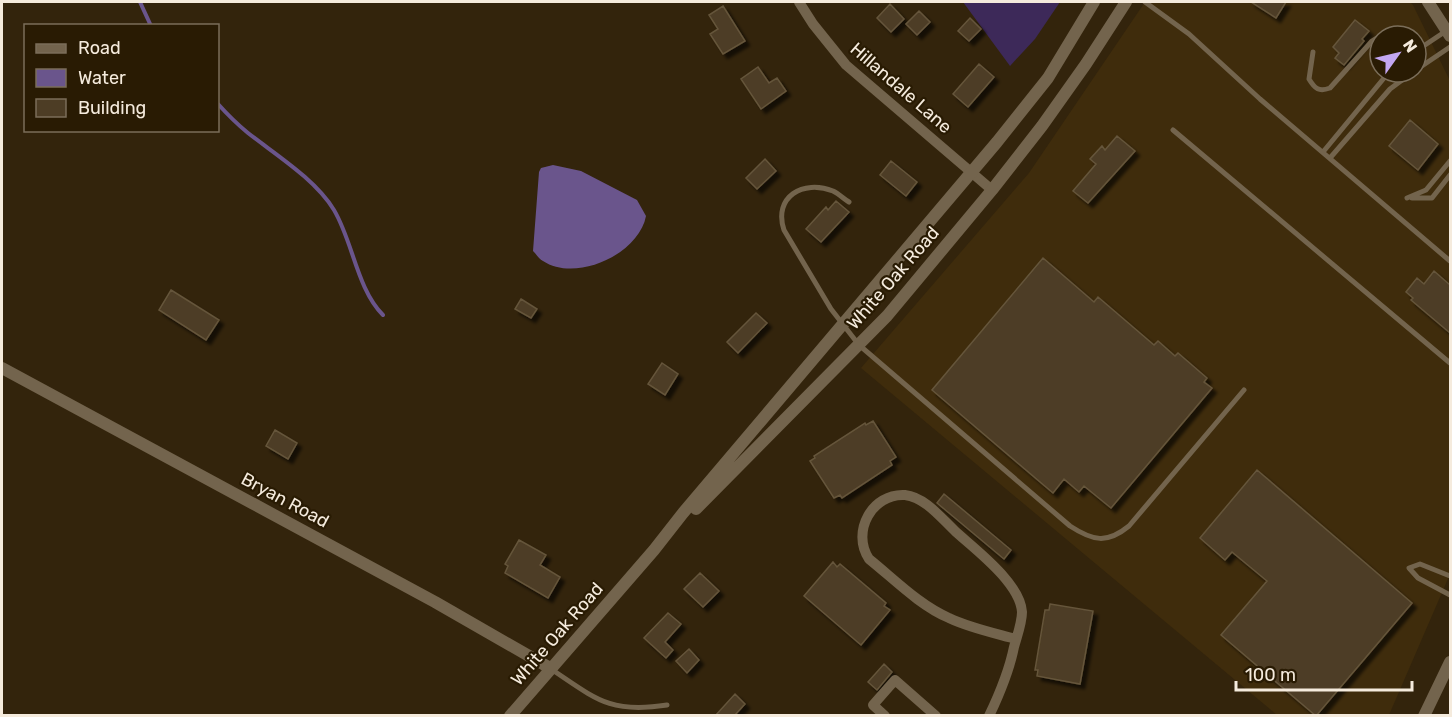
<svg xmlns="http://www.w3.org/2000/svg" width="1452" height="717" viewBox="0 0 1452 717" font-family="Rubik,sans-serif">
	<style>
		.built { fill: #3f2c0c; fill-rule: evenodd }
		.green { fill: #3d2959 }
		.water { fill: #6a558c }
		.lines { fill: none; stroke-linecap: round; stroke-linejoin: round }
		.stream { stroke: #6a558c; stroke-width: 4 }
		.building { fill: #4d3d25; stroke: #65553b; stroke-width: 1.5; filter: url(#shadow) }
		.service { stroke: #73644d; stroke-width: 5 }
		.minor { stroke: #73644d; stroke-width: 10 }
		.tertiary { stroke: #73644d; stroke-width: 12 }
		.labels { text-anchor: middle; dominant-baseline: central; stroke-width: 4.5; stroke-linejoin: round; paint-order: stroke }
		.street-label { font-size: 18px; fill: #f5ebdd; stroke: #291b03 }
	</style>
	<defs>
		<filter id="shadow"><feDropShadow dx="4.5" dy="4.5" stdDeviation="1.5" flood-color="#0009"/></filter>
	</defs>
	<rect width="100%" height="100%" fill="#33240c"/>
	<!-- built -->
	<path class="built" d="M1145 2H1410L1413 5 1450 81V574L1389 715H1277L861 368 1029 173ZM1380 36H1416V72H1380Z"/>
	<!-- green -->
	<path class="green" d="M963 2H1060L1035 39 1010 66Z"/>
	<!-- water -->
	<path class="water" d="M553 165 581 171 637 200 646 216C639 254 576 283 543 261 539 259 536 254 533 251L539 172 541 168Z"/>
	<g class="lines">
		<!-- stream -->
		<path class="stream" d="M140 2 151 26
			M218 104C227 114 237 124 248 133 276 155 315 179 334 210 353 242 357 289 383 315"/>
	</g>
	<!-- building -->
	<path class="building" d="M1251 2H1286L1276 18Z
		M890 4 904 19 891 32 877 18Z
		M723 6 745 41 723 54 710 34 718 29 709 15Z
		M919 11 930 22 917 35 906 24Z
		M970 18 981 29 969 41 958 31Z
		M1355 20 1369 31 1362 39 1364 41 1344 65 1335 58 1339 53 1333 47Z
		M979 64 994 77 968 107 953 94Z
		M758 67 769 83 777 78 786 91 761 109 741 79Z
		M1410 120 1438 144 1418 170 1389 146Z
		M1117 136 1135 151 1088 203 1073 191 1096 164 1090 159 1102 146 1105 150Z
		M765 159 776 171 757 189 746 178Z
		M891 161 917 182 906 196 880 175Z
		M836 201 849 212 821 242 806 229 826 207 828 210Z
		M1043 258 1094 302 1098 297 1154 345 1158 341 1175 356 1178 353 1207 378 1204 382 1212 388 1111 508 1084 486 1079 492 1064 479 1053 493 932 390Z
		M1434 271 1450 285V333L1411 300 1413 298 1406 292 1417 278 1424 284Z
		M171 290 219 320 206 340 159 310Z
		M521 299 537 309 531 318 515 309Z
		M756 313 767 323 738 353 727 342Z
		M662 363 678 374 665 395 648 384Z
		M873 421 896 457 890 461 892 465 842 498 840 495 834 498 810 461 815 458 814 456 865 423 866 425Z
		M275 430 297 443 288 459 266 446Z
		M1257 470 1412 603 1316 716 1221 635 1267 581 1232 552 1225 560 1200 538Z
		M944 494 1011 550 1004 559 937 503Z
		M519 540 546 555 540 565 560 577 548 598 505 573 508 566 505 564Z
		M833 562 837 567 840 564 886 603 884 606 890 610 861 645 804 596Z
		M700 573 719 591 703 607 684 589Z
		M1050 604 1093 611 1080 684 1037 676 1038 670H1035L1045 610H1049Z
		M668 613 681 624 665 642 673 650 666 658 644 638Z
		M689 649 699 660 687 673 676 661Z
		M884 664 892 672 877 690 868 682Z
		M735 694 745 704 734 716H715Z"/>
	<g class="lines">
		<!-- service -->
		<path class="service" d="M1145 2 1189 34 1260 99 1450 261
			M1416 51 1446 31
			M1313 52 1309 79C1315 89 1319 92 1330 88L1372 41 1380 36
			M1416 70 1450 47
			M1173 130 1450 363
			M1323 152 1389 72
			M1330 158 1390 89 1413 72
			M1407 198 1426 190 1450 161
			M1412 198H1432L1450 175
			M849 202C844 199 839 194 833 191 803 179 773 197 784 230L831 309 859 345 1070 526C1093 541 1107 544 1129 526L1244 390
			M1450 576 1420 564 1409 568 1418 578 1450 595
			M551 669C596 699 610 714 667 705"/>
		<!-- minor -->
		<path class="minor" d="M799 2 813 24 846 65 992 190
			M885 716 873 705 895 680 936 716
			M989 716C1000 693 1009 672 1014 647 1017 636 1022 623 1022 612 1020 583 976 550 956 532 942 519 925 497 905 495 872 493 851 532 869 559 894 579 919 605 949 618 970 628 994 633 1016 639"/>
		<!-- tertiary -->
		<path class="tertiary" d="M1428 2 1450 36
			M2 368 435 602 550 668
			M696 509 887 316 992 190 1042 126 1086 64 1126 2
			M510 716 654 550 683 513 997 142 1048 78 1094 2
			M1424 716 1450 662"/>
	</g>
	<g class="labels">
		<!-- street labels -->
		<g class="street-label">
			<text transform="translate(901 88) rotate(41)">Hillandale Lane</text>
			<text transform="translate(893 278) rotate(-49)">White Oak Road</text>
			<text transform="translate(285 500) rotate(28)">Bryan Road</text>
			<text transform="translate(557 634) rotate(-49)">White Oak Road</text>
		</g>
	</g>
	<!-- border -->
	<rect width="1452" height="717" fill="none" stroke="#f5ebdd" stroke-width="6"/>
	<!-- legend -->
	<rect x="24" y="24" width="195" height="108" fill="#291b03" stroke="#7b6e5a" stroke-width="1.5"/>
	<rect x="36" y="44" width="30" height="9" fill="#73644d" stroke="#7b6e5a" stroke-width="1.5"/>
	<text x="78" y="54" font-size="18" fill="#f5ebdd">Road</text>
	<rect x="36" y="69" width="30" height="18" fill="#6a558c" stroke="#7b6e5a" stroke-width="1.5"/>
	<text x="78" y="84" font-size="18" fill="#f5ebdd">Water</text>
	<rect x="36" y="99" width="30" height="18" fill="#4d3d25" stroke="#7b6e5a" stroke-width="1.5"/>
	<text x="78" y="114" font-size="18" fill="#f5ebdd">Building</text>
	<!-- north arrow -->
	<g transform="translate(1398 54) rotate(56)"><circle r="28" fill="#291b03" stroke="#7b6e5a" stroke-width="1.5"/>
	<path d="M0-4.5L10 22L0 15L-10 22Z" fill="#c3a7f2"/>
	<text y="-9" font-size="16" font-weight="bold" text-anchor="middle" fill="#f5ebdd">N</text>
	</g>
	<!-- scale -->
	<path d="M1236 681v9h176v-9" fill="none" stroke="#f5ebdd" stroke-width="3"/>
	<text x="1245" y="681" font-size="18" fill="#f5ebdd" stroke="#291b03" stroke-width="4.5" paint-order="stroke">100 m</text>
</svg>
